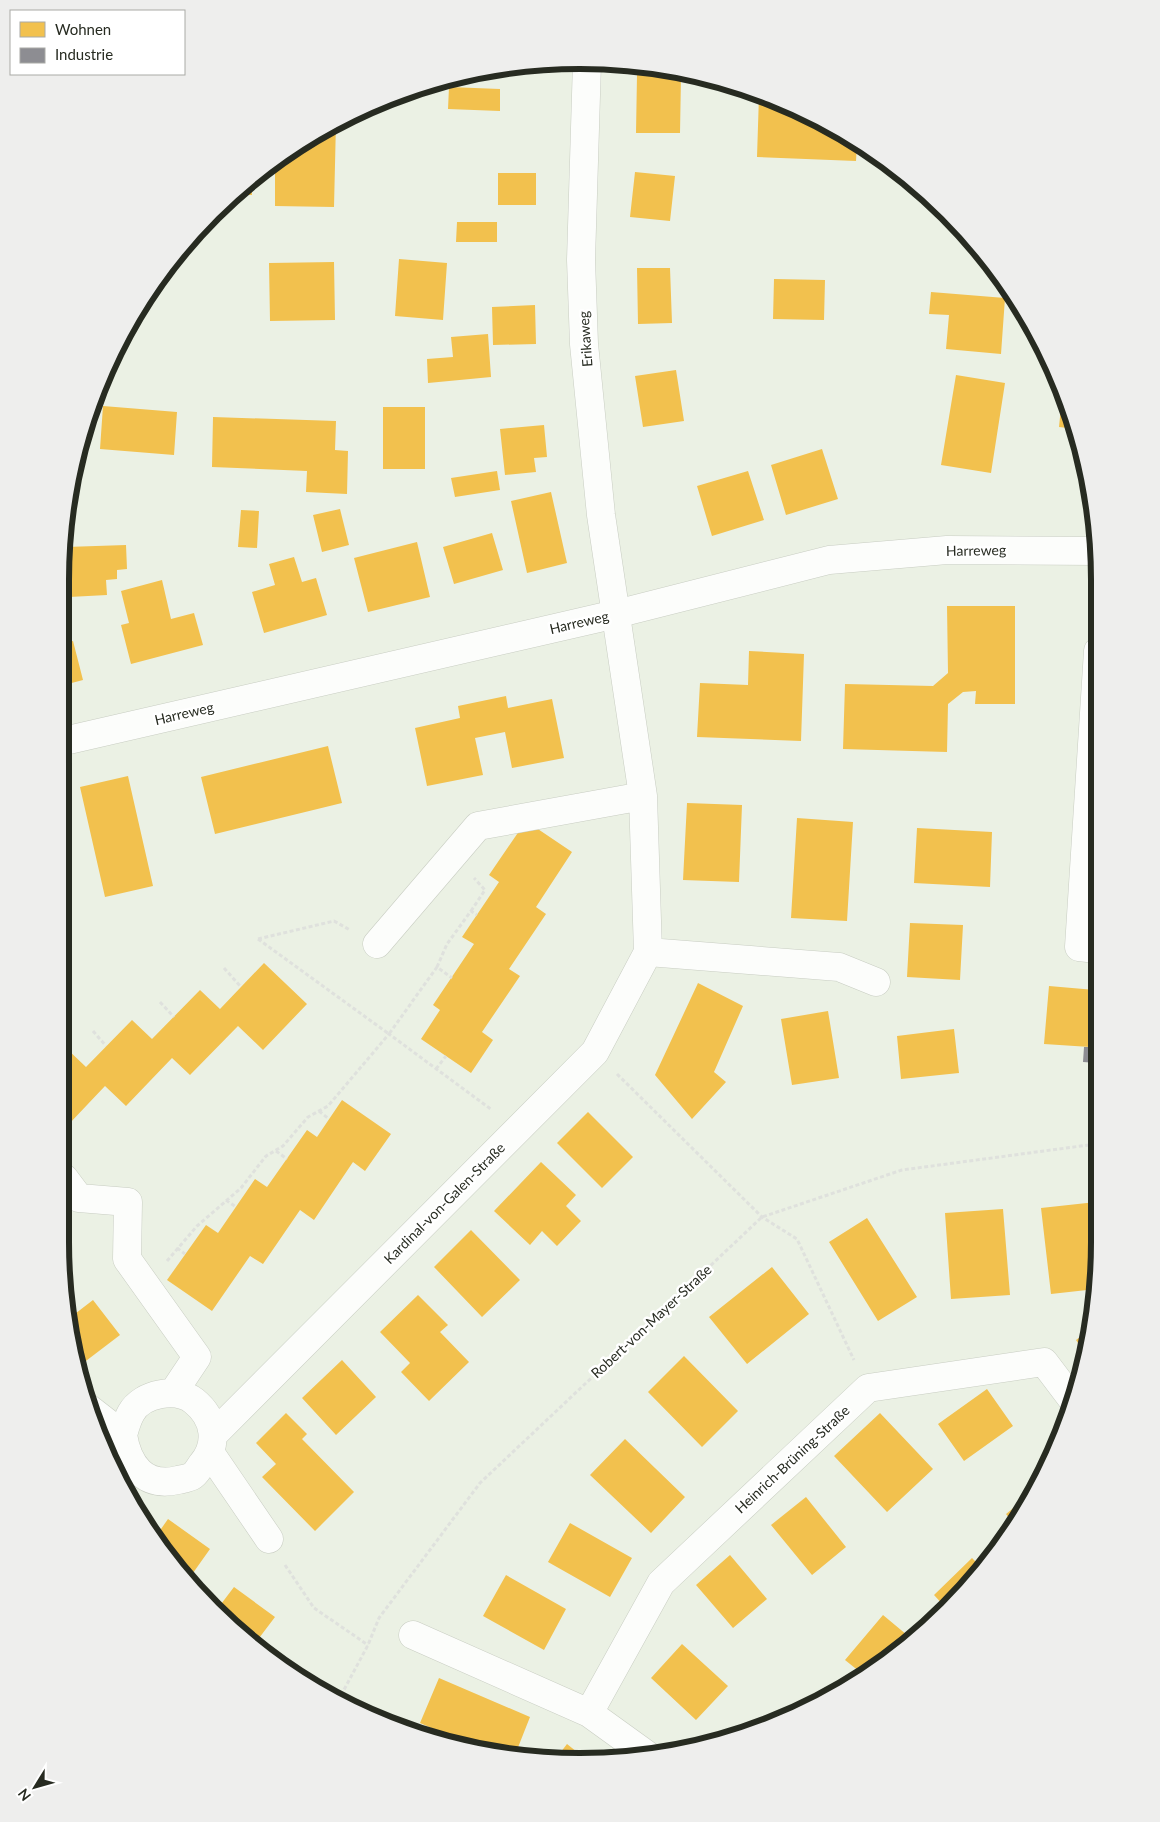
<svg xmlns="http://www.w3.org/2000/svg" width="1160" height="1822" viewBox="0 0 1160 1822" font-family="Lato,sans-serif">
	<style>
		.homes { fill: #f2c14e }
		.industry { fill: #8d8d92 }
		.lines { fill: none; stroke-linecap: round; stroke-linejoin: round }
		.street-casing { stroke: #c8cdc2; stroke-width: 29 }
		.path { stroke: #dfe1dd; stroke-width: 3; stroke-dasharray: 4 2.5; stroke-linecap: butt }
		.street { stroke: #fcfdfb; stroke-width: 28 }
		.labels { text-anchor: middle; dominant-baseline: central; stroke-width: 5; stroke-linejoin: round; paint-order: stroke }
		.street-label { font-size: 14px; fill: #272b21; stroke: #fff }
		.rim { fill: none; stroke: #272b21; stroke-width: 6 }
	</style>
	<rect width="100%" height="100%" fill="#ebf1e4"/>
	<!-- homes -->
	<path class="homes" d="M551 63 550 73 494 72V69L512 64Z
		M637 75 681 76 680 133H636Z
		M449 87 500 89V111L448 109Z
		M759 95 810 114 857 143 856 161 757 157Z
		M336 122 334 207 275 206V162L320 130Z
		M635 172 675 176 670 221 630 217Z
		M498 173H536V205H498Z
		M251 179 252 195H231L237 189Z
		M457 222H497V242H456Z
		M399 259 447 263 443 320 395 316Z
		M334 262 335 320 270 321 269 263Z
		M637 268H670L672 323 638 324Z
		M774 279 825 280 824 320 773 319Z
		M931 292 1005 298 1001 354 946 349 949 315 929 314Z
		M535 305 536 344 493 345 492 307Z
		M488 334 491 377 428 383 427 359 453 357 451 337Z
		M676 370 684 421 643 427 635 376Z
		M956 375 1005 383 991 473 941 465Z
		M1062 397 1076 429 1059 427Z
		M103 406 177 412 174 455 100 449Z
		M383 407H425V469H383Z
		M213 417 336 421 335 450 348 451 347 494 306 492 307 471 212 467Z
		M544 425 547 457 534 458 536 472 505 475 500 429Z
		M822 449 838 499 786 515 771 465Z
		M497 471 500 490 455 497 451 478Z
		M748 471 764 520 712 536 697 486Z
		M551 492 567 563 527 573 511 501Z
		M340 509 349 545 322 552 313 515Z
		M241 510 259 511 257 548 238 547Z
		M492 533 503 570 454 584 443 547Z
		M417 542 430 597 368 612 354 558Z
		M126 545 127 569 117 570V579L106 580 107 595 69 597 66 547Z
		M294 557 302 582 316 578 327 615 264 633 252 592 275 585 269 564Z
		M162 580 171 619 194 613 203 645 131 664 121 625 129 623 121 591Z
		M947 606H1015V704H975L976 691 963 692 948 704 947 752 843 749 845 684 933 686 948 673Z
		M73 641 83 680 64 685V643Z
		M749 651 804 654 801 741 697 737 700 683 748 685Z
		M506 696 508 708 552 699 564 758 512 768 505 732 475 738 483 775 427 786 415 728 460 718 458 706Z
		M328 746 342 803 215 834 201 777Z
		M128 776 153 886 105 897 80 787Z
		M687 803 742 805 739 882 683 880Z
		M797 818 853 822 847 921 791 918Z
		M526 821 572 852 536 907 546 914 509 969 520 976 482 1032 493 1040 471 1073 421 1039 440 1010 433 1005 474 944 462 937 499 882 489 875Z
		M917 828 992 832 990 887 914 883Z
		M910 923 963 925 960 980 907 977Z
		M264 963 307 1004 263 1050 238 1026 190 1075 172 1058 126 1106 105 1086 69 1124 64 1120 65 1047 86 1067 132 1020 152 1039 200 990 220 1009Z
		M698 983 743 1006 714 1072 726 1082 692 1119 655 1075Z
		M1049 986 1095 990 1090 1047 1044 1044Z
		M828 1011 839 1078 792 1085 781 1019Z
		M954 1029 959 1073 901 1079 897 1036Z
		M342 1100 391 1134 365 1171 353 1162 314 1220 300 1210 263 1264 250 1256 212 1311 167 1280 206 1225 218 1233 255 1179 267 1187 307 1130 317 1137Z
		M588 1112 633 1157 602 1188 557 1143Z
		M541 1162 576 1195 566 1206 581 1221 557 1246 542 1231 530 1245 494 1211Z
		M1096 1202V1289L1051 1294 1041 1208Z
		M1003 1209 1010 1295 951 1299 945 1213Z
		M867 1218 917 1297 878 1321 829 1242Z
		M471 1230 520 1280 482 1317 434 1267Z
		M772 1267 809 1314 747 1364 709 1317Z
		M418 1295 448 1325 440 1332 469 1362 429 1401 401 1372 410 1363 380 1332Z
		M93 1300 120 1335 78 1367 67 1320Z
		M1090 1330 1085 1348 1084 1352 1076 1340Z
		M684 1356 738 1411 702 1447 648 1392Z
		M342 1360 376 1397 336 1435 302 1398Z
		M987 1389 1013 1426 964 1461 938 1424Z
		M286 1413 307 1434 302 1439 354 1492 315 1531 262 1477 276 1464 256 1443Z
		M880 1413 933 1469 887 1512 834 1456Z
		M625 1439 685 1497 651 1533 590 1475Z
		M1028 1496 1013 1523 1006 1514Z
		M806 1497 846 1547 812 1575 771 1525Z
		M168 1519 210 1549 188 1580 154 1539Z
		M570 1523 632 1558 610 1597 548 1562Z
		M730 1555 767 1599 733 1628 696 1585Z
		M972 1558 983 1569 946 1608 934 1595Z
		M506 1575 566 1609 544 1650 483 1616Z
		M234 1587 275 1617 253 1646 215 1612Z
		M883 1615 913 1640 865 1676 845 1660Z
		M682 1644 728 1686 696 1720 651 1678Z
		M439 1678 530 1717 515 1755 475 1747 420 1723Z
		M567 1744 587 1760 554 1761Z"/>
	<!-- industry -->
	<path class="industry" d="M1092 1022H1097V1063L1083 1062 1084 1047H1090Z"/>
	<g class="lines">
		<defs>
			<path id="street" d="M64 741 616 614 829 560 947 550 1099 551
				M377 944 478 826 643 796
				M1097 949 1079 947 1098 651
				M648 952 839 967 876 982
				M64 1178 79 1198 128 1202 127 1259 197 1357 173 1393
				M87 1407 123 1435C128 1465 144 1488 178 1480 182 1479 189 1478 192 1476 196 1474 199 1468 202 1464 219 1444 215 1418 194 1401 177 1387 142 1393 131 1413 127 1420 125 1428 123 1435
				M213 1435 595 1052 648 952 643 796 601 515 584 344 581 260 587 62
				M211 1454 269 1539
				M413 1635 589 1713
				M650 1757 589 1713 661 1583 868 1388 1044 1362 1072 1399"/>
		</defs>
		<!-- street casing -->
		<use href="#street" class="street-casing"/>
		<!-- path -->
		<path class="path" d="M471 911 485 890 474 878
			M258 939 389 1034 437 967 452 978
			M258 939 334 921 350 930
			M437 967 447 944 471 911 477 915
			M224 968 241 987
			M160 1002 174 1017
			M93 1031 106 1046
			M436 1069 446 1056
			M617 1074 762 1217 797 1239 854 1360
			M319 1111 329 1119
			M276 1151 287 1159
			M226 1200 236 1207
			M177 1248 185 1254
			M167 1261 197 1226 241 1188 266 1156 283 1146 308 1117 328 1106 389 1034 492 1110
			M285 1565 314 1608 368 1645
			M338 1701 368 1645 379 1618 480 1483 762 1217 902 1170 1096 1144"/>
		<!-- street -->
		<use href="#street" class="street"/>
	</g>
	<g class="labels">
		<!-- street labels -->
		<g class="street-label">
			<text transform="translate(585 339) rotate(-94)">Erikaweg</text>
			<text transform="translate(976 550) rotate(-1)">Harreweg</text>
			<text transform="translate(579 622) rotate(-13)">Harreweg</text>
			<text transform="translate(184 713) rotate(-13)">Harreweg</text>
			<text transform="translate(444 1203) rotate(-45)">Kardinal-von-Galen-Straße</text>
			<text transform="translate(651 1321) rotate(-43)">Robert-von-Mayer-Straße</text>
			<text transform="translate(792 1459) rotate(-43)">Heinrich-Brüning-Straße</text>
		</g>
	</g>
	<!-- crop -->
	<path d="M0 0H1160V1822H0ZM580 69H580A511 511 0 0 1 1091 580V1242A511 511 0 0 1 580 1753H580A511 511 0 0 1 69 1242V580A511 511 0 0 1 580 69Z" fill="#eeeeed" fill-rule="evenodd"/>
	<path class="rim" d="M580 69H580A511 511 0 0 1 1091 580V1242A511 511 0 0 1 580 1753H580A511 511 0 0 1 69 1242V580A511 511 0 0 1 580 69Z"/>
	<!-- legend -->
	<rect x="10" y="10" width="175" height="65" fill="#ffffff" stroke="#a9aaa6"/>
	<rect x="20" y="22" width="25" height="15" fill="#f2c14e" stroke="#a9aaa6"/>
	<text x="55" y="35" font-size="15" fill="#272b21">Wohnen</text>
	<rect x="20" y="48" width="25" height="15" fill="#8d8d92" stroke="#a9aaa6"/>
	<text x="55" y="60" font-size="15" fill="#272b21">Industrie</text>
	<!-- north arrow -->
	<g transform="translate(35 1787) rotate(233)" stroke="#ffffff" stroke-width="4" paint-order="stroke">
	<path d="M0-4L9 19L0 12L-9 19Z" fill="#272b21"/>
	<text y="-8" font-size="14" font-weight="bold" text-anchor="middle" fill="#272b21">N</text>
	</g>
</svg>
